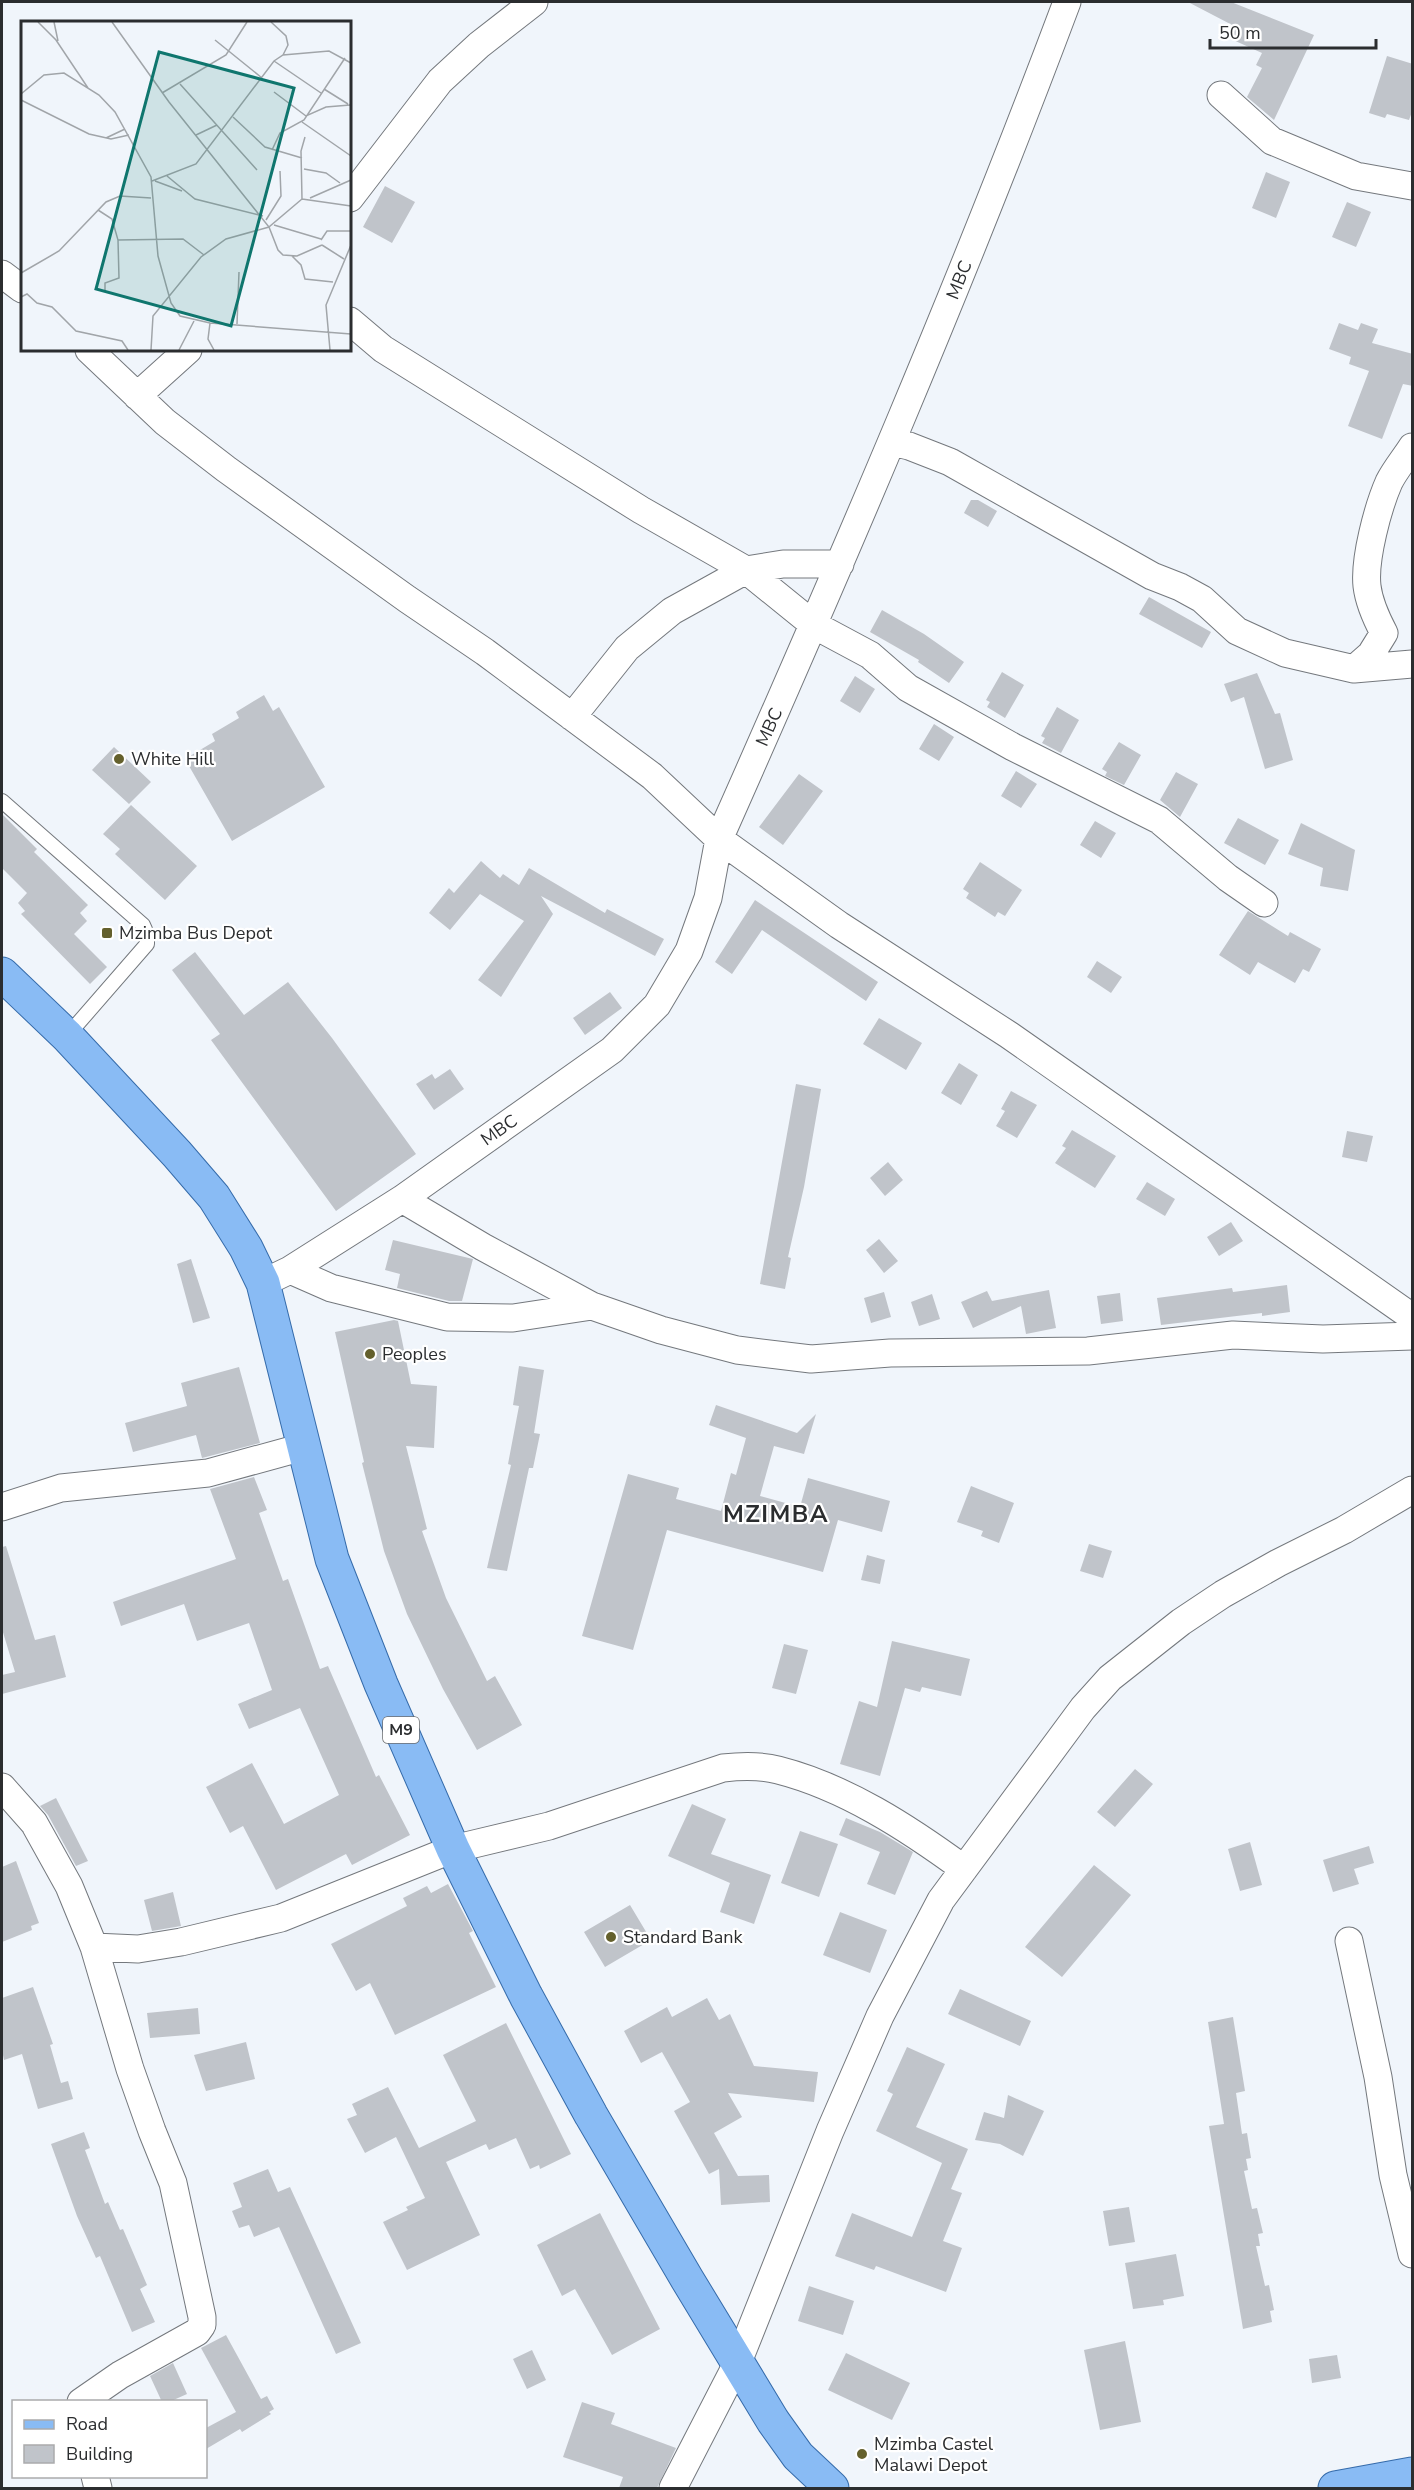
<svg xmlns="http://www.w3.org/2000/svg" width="1414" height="2490" viewBox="0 0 1414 2490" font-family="'Nunito Sans',sans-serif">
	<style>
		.building { fill: #c0c4ca }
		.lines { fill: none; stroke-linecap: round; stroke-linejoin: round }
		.lane-casing { stroke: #74787d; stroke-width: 16 }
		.street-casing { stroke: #74787d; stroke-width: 29 }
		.primary-casing { stroke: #356baa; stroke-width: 35 }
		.lane { stroke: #fff; stroke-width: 14 }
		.street { stroke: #fff; stroke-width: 27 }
		.primary { stroke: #89bbf4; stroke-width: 33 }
		.poi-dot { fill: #64602c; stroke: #fff; stroke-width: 2 }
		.labels { text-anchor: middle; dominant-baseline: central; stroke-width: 4.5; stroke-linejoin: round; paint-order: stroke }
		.shield { fill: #fff; stroke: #6b6c6d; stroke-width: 1.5 }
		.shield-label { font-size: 16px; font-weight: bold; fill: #2b2d2f }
		.street-label { font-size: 18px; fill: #2b2d2f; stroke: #fff }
		.poi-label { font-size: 18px; fill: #2b2d2f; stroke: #fff; text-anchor: start }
		.district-label { font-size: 24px; font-weight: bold; letter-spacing: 1.5px; fill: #2b2d2f; stroke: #fff }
		.inset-road { fill: none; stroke: #a1a5a9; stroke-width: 1.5 }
		.view { fill: #0f766e; fill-opacity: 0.15; stroke: #0f766e; stroke-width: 3 }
		.inset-edge { fill: none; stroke: #2b2d2f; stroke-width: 3 }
	</style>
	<rect width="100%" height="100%" fill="#f0f5fb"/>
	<!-- building -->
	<path class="building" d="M1188 2H1231L1314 35 1274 120 1247 97 1262 68 1256 65 1262 53 1231 39 1236 27Z
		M1387 56 1413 64V109L1409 120 1387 114 1385 118 1369 113Z
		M1266 172 1290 182 1276 218 1252 208Z
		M385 186 415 202 392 243 363 227Z
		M1347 202 1371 212 1356 247 1332 237Z
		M1339 323 1358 330 1361 323 1378 329 1372 343 1413 354V386L1403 384 1382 439 1348 426 1369 371 1349 364 1351 357 1329 349Z
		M971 500H978L997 511 988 527 964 513Z
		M1149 597 1211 632 1202 648 1139 614Z
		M882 610 924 634 964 662 949 683 918 662 919 660 870 632Z
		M1002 672 1024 685 1005 718 987 707 990 702 986 700Z
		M1257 673 1275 714 1280 713 1293 760 1265 769 1244 697 1231 702 1224 684Z
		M855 676 875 689 860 713 840 701Z
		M264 695 273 711 279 707 325 787 232 841 185 759 215 741 212 734 239 718 236 712Z
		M1057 707 1079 720 1061 753 1042 743 1045 738 1041 736Z
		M934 724 954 737 939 761 919 749Z
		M1119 742 1141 755 1124 785 1105 776 1107 772 1102 769Z
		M114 747 151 782 129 804 92 770Z
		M1016 771 1037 784 1021 808 1001 796Z
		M1176 772 1198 784 1180 817 1160 800Z
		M799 774 823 791 783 845 759 827Z
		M131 805 197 866 165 900 115 854 120 849 103 834Z
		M2 814 37 849 34 852 88 905 80 913 87 921 74 934 107 967 90 984 21 914 25 911 18 903 27 893 2 868Z
		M1238 818 1279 840 1265 865 1224 843Z
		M1095 821 1116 833 1101 858 1080 845Z
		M1301 823 1355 850 1348 891 1320 886 1323 868 1288 854Z
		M481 861 500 878 503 874 519 885 529 868 605 913 607 909 664 939 655 956 541 896 553 914 501 997 478 980 524 921 480 894 450 930 429 913 449 888 454 893Z
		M980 862 1022 890 1005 916 998 912 995 917 966 898 969 893 963 889Z
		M755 900 878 982 866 1001 762 930 732 974 715 962Z
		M1248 911 1288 936 1290 932 1321 949 1309 972 1303 969 1295 983 1258 962 1250 975 1219 955Z
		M195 952 244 1015 288 982 332 1038 416 1154 336 1211 211 1040 220 1034 172 970Z
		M1097 961 1122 977 1111 993 1087 977Z
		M610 992 622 1008 585 1035 573 1018Z
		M879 1018 922 1043 906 1070 863 1044Z
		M959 1063 978 1075 961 1105 941 1093Z
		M450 1069 464 1089 434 1110 416 1084 432 1074 435 1079Z
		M796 1084 821 1089 804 1187 788 1257 791 1258 785 1289 760 1284Z
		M1011 1091 1037 1105 1017 1138 996 1126 1005 1111 1001 1109Z
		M1072 1130 1116 1156 1095 1188 1055 1163 1066 1148 1062 1146Z
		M1347 1131 1373 1136 1367 1162 1342 1157Z
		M888 1162 903 1180 885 1196 870 1178Z
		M1147 1182 1175 1199 1165 1216 1136 1199Z
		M1231 1222 1243 1241 1219 1256 1207 1237Z
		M879 1239 898 1261 884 1273 866 1250Z
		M393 1240 473 1259 462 1301H449L397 1288 400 1274 385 1270Z
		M191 1259 210 1318 193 1323 177 1264Z
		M1287 1285 1290 1312 1262 1316V1313L1161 1325 1157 1298 1232 1288 1233 1292Z
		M1049 1290 1056 1328 1026 1334 1021 1306 973 1328 961 1302 987 1291 992 1301Z
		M884 1292 891 1317 871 1323 864 1298Z
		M1120 1293 1123 1321 1101 1324 1097 1296Z
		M932 1294 940 1319 919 1326 911 1302Z
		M394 1320 398 1321 411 1384 437 1386 434 1448 406 1446 427 1529 422 1531 446 1598 487 1681 495 1676 522 1725 477 1750 443 1689 407 1614 384 1551 362 1463 364 1462 335 1332Z
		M519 1366 544 1370 534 1433 540 1434 533 1468H529L507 1571 487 1568 511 1465 508 1464 519 1406 513 1405Z
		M239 1367 260 1443 202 1458 196 1435 133 1452 125 1423 187 1406 181 1383Z
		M716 1405 797 1433 816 1414 804 1454 774 1446 760 1496 800 1507 808 1478 890 1501 882 1532 838 1520 823 1572 667 1530 633 1650 582 1636 628 1474 679 1488 676 1499 721 1511 731 1473 736 1475 746 1438 709 1425Z
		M254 1477 267 1510 259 1513 283 1581 288 1579 320 1669 328 1666 376 1777 379 1775 410 1835 352 1865 346 1854 276 1890 243 1826 230 1833 206 1787 252 1763 284 1824 339 1795 300 1708 249 1729 238 1704 272 1690 249 1623 197 1641 184 1604 121 1626 113 1602 236 1559 210 1489Z
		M971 1486 1014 1503 999 1543 981 1536 983 1531 957 1522Z
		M1089 1544 1112 1551 1103 1578 1080 1571Z
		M6 1546 35 1640 55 1635 66 1677 2 1694V1675L15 1672 2 1629V1547Z
		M867 1555 885 1560 880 1584 861 1580Z
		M892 1641 970 1659 961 1696 922 1687 920 1692 905 1688 880 1776 840 1764 859 1701 877 1707Z
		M784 1644 808 1650 796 1694 772 1688Z
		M1135 1769 1153 1784 1115 1827 1097 1812Z
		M56 1798 88 1861 76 1866 48 1815 40 1806Z
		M692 1804 726 1819 711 1854 771 1875 754 1924 720 1912 730 1883 668 1856Z
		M846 1818 880 1832 913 1852 895 1895 867 1884 880 1852 839 1835Z
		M800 1831 838 1844 819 1897 781 1883Z
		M1250 1842 1262 1885 1240 1891 1228 1849Z
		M1369 1846 1374 1863 1354 1869 1359 1884 1333 1892 1323 1860Z
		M16 1861 39 1923 31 1926 32 1930 2 1942V1867Z
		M1094 1865 1131 1895 1062 1977 1025 1947Z
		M448 1884 473 1931 469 1933 496 1987 395 2035 370 1983 356 1991 331 1944 407 1906 403 1898 427 1886 431 1893Z
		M173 1892 181 1926 152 1931 144 1900Z
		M630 1905 651 1940 605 1967 584 1932Z
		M840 1912 887 1930 870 1973 823 1955Z
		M33 1987 53 2044 50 2045 61 2083 68 2081 73 2099 38 2109 22 2054 4 2060 2 2050V1998Z
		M960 1989 1031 2021 1020 2046 948 2014Z
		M707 1998 719 2020 730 2014 754 2066 818 2072 814 2102 728 2093 742 2117 714 2133 738 2176 769 2175 770 2202 721 2205 719 2169 709 2174 674 2111 690 2102 662 2052 641 2063 624 2031 667 2007 672 2017Z
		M198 2008 200 2034 150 2038 147 2013Z
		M1233 2017 1245 2091 1236 2093 1242 2134 1247 2133 1251 2158 1246 2159 1248 2170 1244 2171 1252 2209 1257 2208 1263 2233 1258 2234 1260 2246H1256L1265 2286 1269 2285 1274 2310 1270 2311 1272 2322 1243 2329 1209 2126 1224 2124 1208 2022Z
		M506 2023 571 2154 540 2169 539 2165 530 2169 516 2138 489 2150 486 2144 446 2162 480 2235 407 2270 383 2222 408 2210 406 2207 425 2198 396 2137 365 2153 347 2119 357 2115 352 2104 388 2087 419 2148 476 2121 443 2055Z
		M246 2042 255 2079 206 2091 194 2055Z
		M907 2047 945 2064 916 2127 968 2149 951 2189 962 2193 943 2241 962 2248 946 2292 876 2266 874 2270 835 2256 852 2213 912 2237 942 2163 876 2131 893 2094 887 2091Z
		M1008 2095 1044 2111 1023 2156 1000 2144 975 2140 984 2112 1004 2118Z
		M84 2132 90 2148 85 2150 105 2204 108 2202 120 2230 123 2229 147 2285 140 2289 155 2322 132 2332 100 2256 96 2258 77 2216 51 2144Z
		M268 2169 278 2192 290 2187 361 2343 336 2354 279 2227 254 2237 249 2225 239 2228 232 2211 242 2207 233 2183Z
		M1129 2207 1135 2242 1109 2246 1103 2211Z
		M600 2213 660 2329 612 2355 575 2289 562 2296 537 2245Z
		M1176 2254 1184 2296 1163 2300 1164 2305 1133 2309 1125 2263Z
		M809 2286 854 2301 843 2335 798 2321Z
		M226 2335 261 2399 267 2396 274 2409 269 2412 271 2414 242 2432 240 2429 206 2449V2428L236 2412 201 2348Z
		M1125 2341 1141 2422 1100 2430 1084 2350Z
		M532 2350 546 2380 527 2389 513 2359Z
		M846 2353 910 2383 892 2420 828 2390Z
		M1337 2355 1341 2378 1312 2383 1309 2359Z
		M173 2363 187 2394 169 2402H162L150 2376Z
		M582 2402 615 2413 611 2424 676 2448 657 2488H619L623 2477 563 2457Z"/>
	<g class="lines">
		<defs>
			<path id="lane" d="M2 801 143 925 147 934V944L67 1036"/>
			<path id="street" d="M1221 95 1272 141 1356 176 1412 186
				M350 198 440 81 479 45 534 2
				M2 274 22 289
				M350 321 383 349 641 510 746 570 814 625 870 655 908 688 1013 747 1159 820 1228 878 1264 903
				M89 350 165 422 226 469 407 599 485 652 652 776 719 839 839 925 1009 1035 1412 1317
				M137 396 188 350
				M892 442 909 446 950 462 1152 576 1180 587 1202 599 1237 631 1285 653 1354 669 1412 664
				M1354 669 1371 654 1384 633C1376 618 1369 603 1367 586 1364 559 1378 507 1389 482 1395 470 1405 458 1412 447
				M572 717 627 648 672 611 746 570 783 564H840
				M402 1199 483 1247 592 1306 661 1330 737 1350 811 1359 890 1353 1088 1351 1233 1335 1323 1339 1412 1336
				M290 1270 331 1288 447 1317 513 1318 592 1306
				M263 1283 290 1270 402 1199 612 1050 657 1005 689 951 708 898 719 839C842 562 961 285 1067 2
				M2 1507 61 1488 208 1473 303 1447
				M2 1787 34 1823 69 1886 94 1947 130 2069 152 2131 173 2183 202 2317V2325L197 2332 120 2375 81 2402
				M1349 1941 1378 2077 1393 2175 1412 2254
				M94 1947 138 1949 181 1942 281 1918 453 1849 549 1826 723 1768C741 1766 759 1765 778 1770 845 1787 908 1828 964 1869
				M95 2476 98 2488
				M673 2488 738 2362 830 2131 880 2016 941 1900 1083 1708 1110 1678 1181 1622 1223 1594 1278 1563 1344 1530 1412 1490"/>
			<path id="primary" d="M2 974 67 1036 177 1154 214 1197 246 1248 263 1283 332 1559 381 1684 453 1849 526 1996 591 2115 687 2279 773 2421 798 2456 832 2488
				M1335 2488 1412 2474"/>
		</defs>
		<!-- lane casing -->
		<use href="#lane" class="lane-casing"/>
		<!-- street casing -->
		<use href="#street" class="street-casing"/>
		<!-- primary casing -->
		<use href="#primary" class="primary-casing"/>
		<!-- lane -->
		<use href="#lane" class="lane"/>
		<!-- street -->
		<use href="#street" class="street"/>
		<!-- primary -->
		<use href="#primary" class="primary"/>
	</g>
	<!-- markers -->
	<g class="poi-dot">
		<circle cx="119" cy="759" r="6"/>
		<rect x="101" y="927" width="12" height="12" rx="3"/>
		<circle cx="370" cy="1354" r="6"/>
		<circle cx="611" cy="1937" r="6"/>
		<circle cx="862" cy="2454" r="6"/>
	</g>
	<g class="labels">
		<!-- shield labels -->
		<rect class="shield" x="383" y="1717" width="36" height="26" rx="4.5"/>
		<g class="shield-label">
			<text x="401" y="1730">M9</text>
		</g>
		<!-- street labels -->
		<g class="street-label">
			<text transform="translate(959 280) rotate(-68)">MBC</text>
			<text transform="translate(769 727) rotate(-66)">MBC</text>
			<text transform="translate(499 1130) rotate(-35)">MBC</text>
		</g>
		<!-- poi labels -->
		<g class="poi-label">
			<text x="131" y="759">White Hill</text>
			<text x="119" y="933">Mzimba Bus Depot</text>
			<text x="382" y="1354">Peoples</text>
			<text x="623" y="1937">Standard Bank</text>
			<text x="874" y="2444">Mzimba Castel<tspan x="874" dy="21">Malawi Depot</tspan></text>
		</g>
		<!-- district labels -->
		<g class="district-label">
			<text x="776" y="1514">MZIMBA</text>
		</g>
	</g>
	<!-- overview -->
	<g transform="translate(21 21)">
		<rect width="330" height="330" fill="#f0f5fb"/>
		<path class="inset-road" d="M17 1 35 19 67 67M33 1 37 20M91 1 148 81 248 206 205 218 180 236 132 295 130 329M250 1 265 15 267 24 262 34M194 19 241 57M253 40 300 72M159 63 236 149M303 68 327 83M253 71 285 95 305 86 329 84M141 72 205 34 226 1M0 73 23 54 43 52 78 74 94 91 130 156 137 235 150 282 159 295 189 302 330 313M0 79 68 113 90 118 108 114M212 96 244 126 281 137M281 101 330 135M175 114 196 104M284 116 280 130 281 178 248 206 257 229 262 234 276 235 301 224M85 117 104 108M251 129 259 112 283 99 324 37M283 148 305 152 319 162M146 155 174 178 242 195M131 160 175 143 253 40 262 34 308 30 330 42M134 160 161 170M289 177 330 159M281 178 330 185M77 189 91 198 97 219 98 257 84 262V271M245 199 260 175 259 150M253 204 300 218M97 219 162 218 183 234M300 219 306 210H330M301 224 323 238M271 235 280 244 284 258 312 261M0 252 38 230 85 181 99 175 130 177M0 276 6 273 16 282 31 286 55 310 101 320 107 329M189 302 187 318 193 329M216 303 218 251M158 329 173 300M309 329 305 284 330 224"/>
		<path class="view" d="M138 31 273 67 210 305 75 268Z"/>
		<rect width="330" height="330" class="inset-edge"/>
	</g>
	<!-- border -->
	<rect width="1414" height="2490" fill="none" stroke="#2b2d2f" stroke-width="6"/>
	<!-- legend -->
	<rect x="12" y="2400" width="195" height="78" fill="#ffffff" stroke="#aaabac" stroke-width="1.5"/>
	<rect x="24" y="2420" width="30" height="9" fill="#89bbf4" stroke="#aaabac" stroke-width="1.5"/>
	<text x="66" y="2430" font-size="18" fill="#2b2d2f">Road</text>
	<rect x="24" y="2445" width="30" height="18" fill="#c0c4ca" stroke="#aaabac" stroke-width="1.5"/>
	<text x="66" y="2460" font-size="18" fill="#2b2d2f">Building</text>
	<!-- scale -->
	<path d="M1210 39v9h166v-9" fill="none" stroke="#2b2d2f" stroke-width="3"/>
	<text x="1219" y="39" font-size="18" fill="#2b2d2f" stroke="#ffffff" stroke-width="4.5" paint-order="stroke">50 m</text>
</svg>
